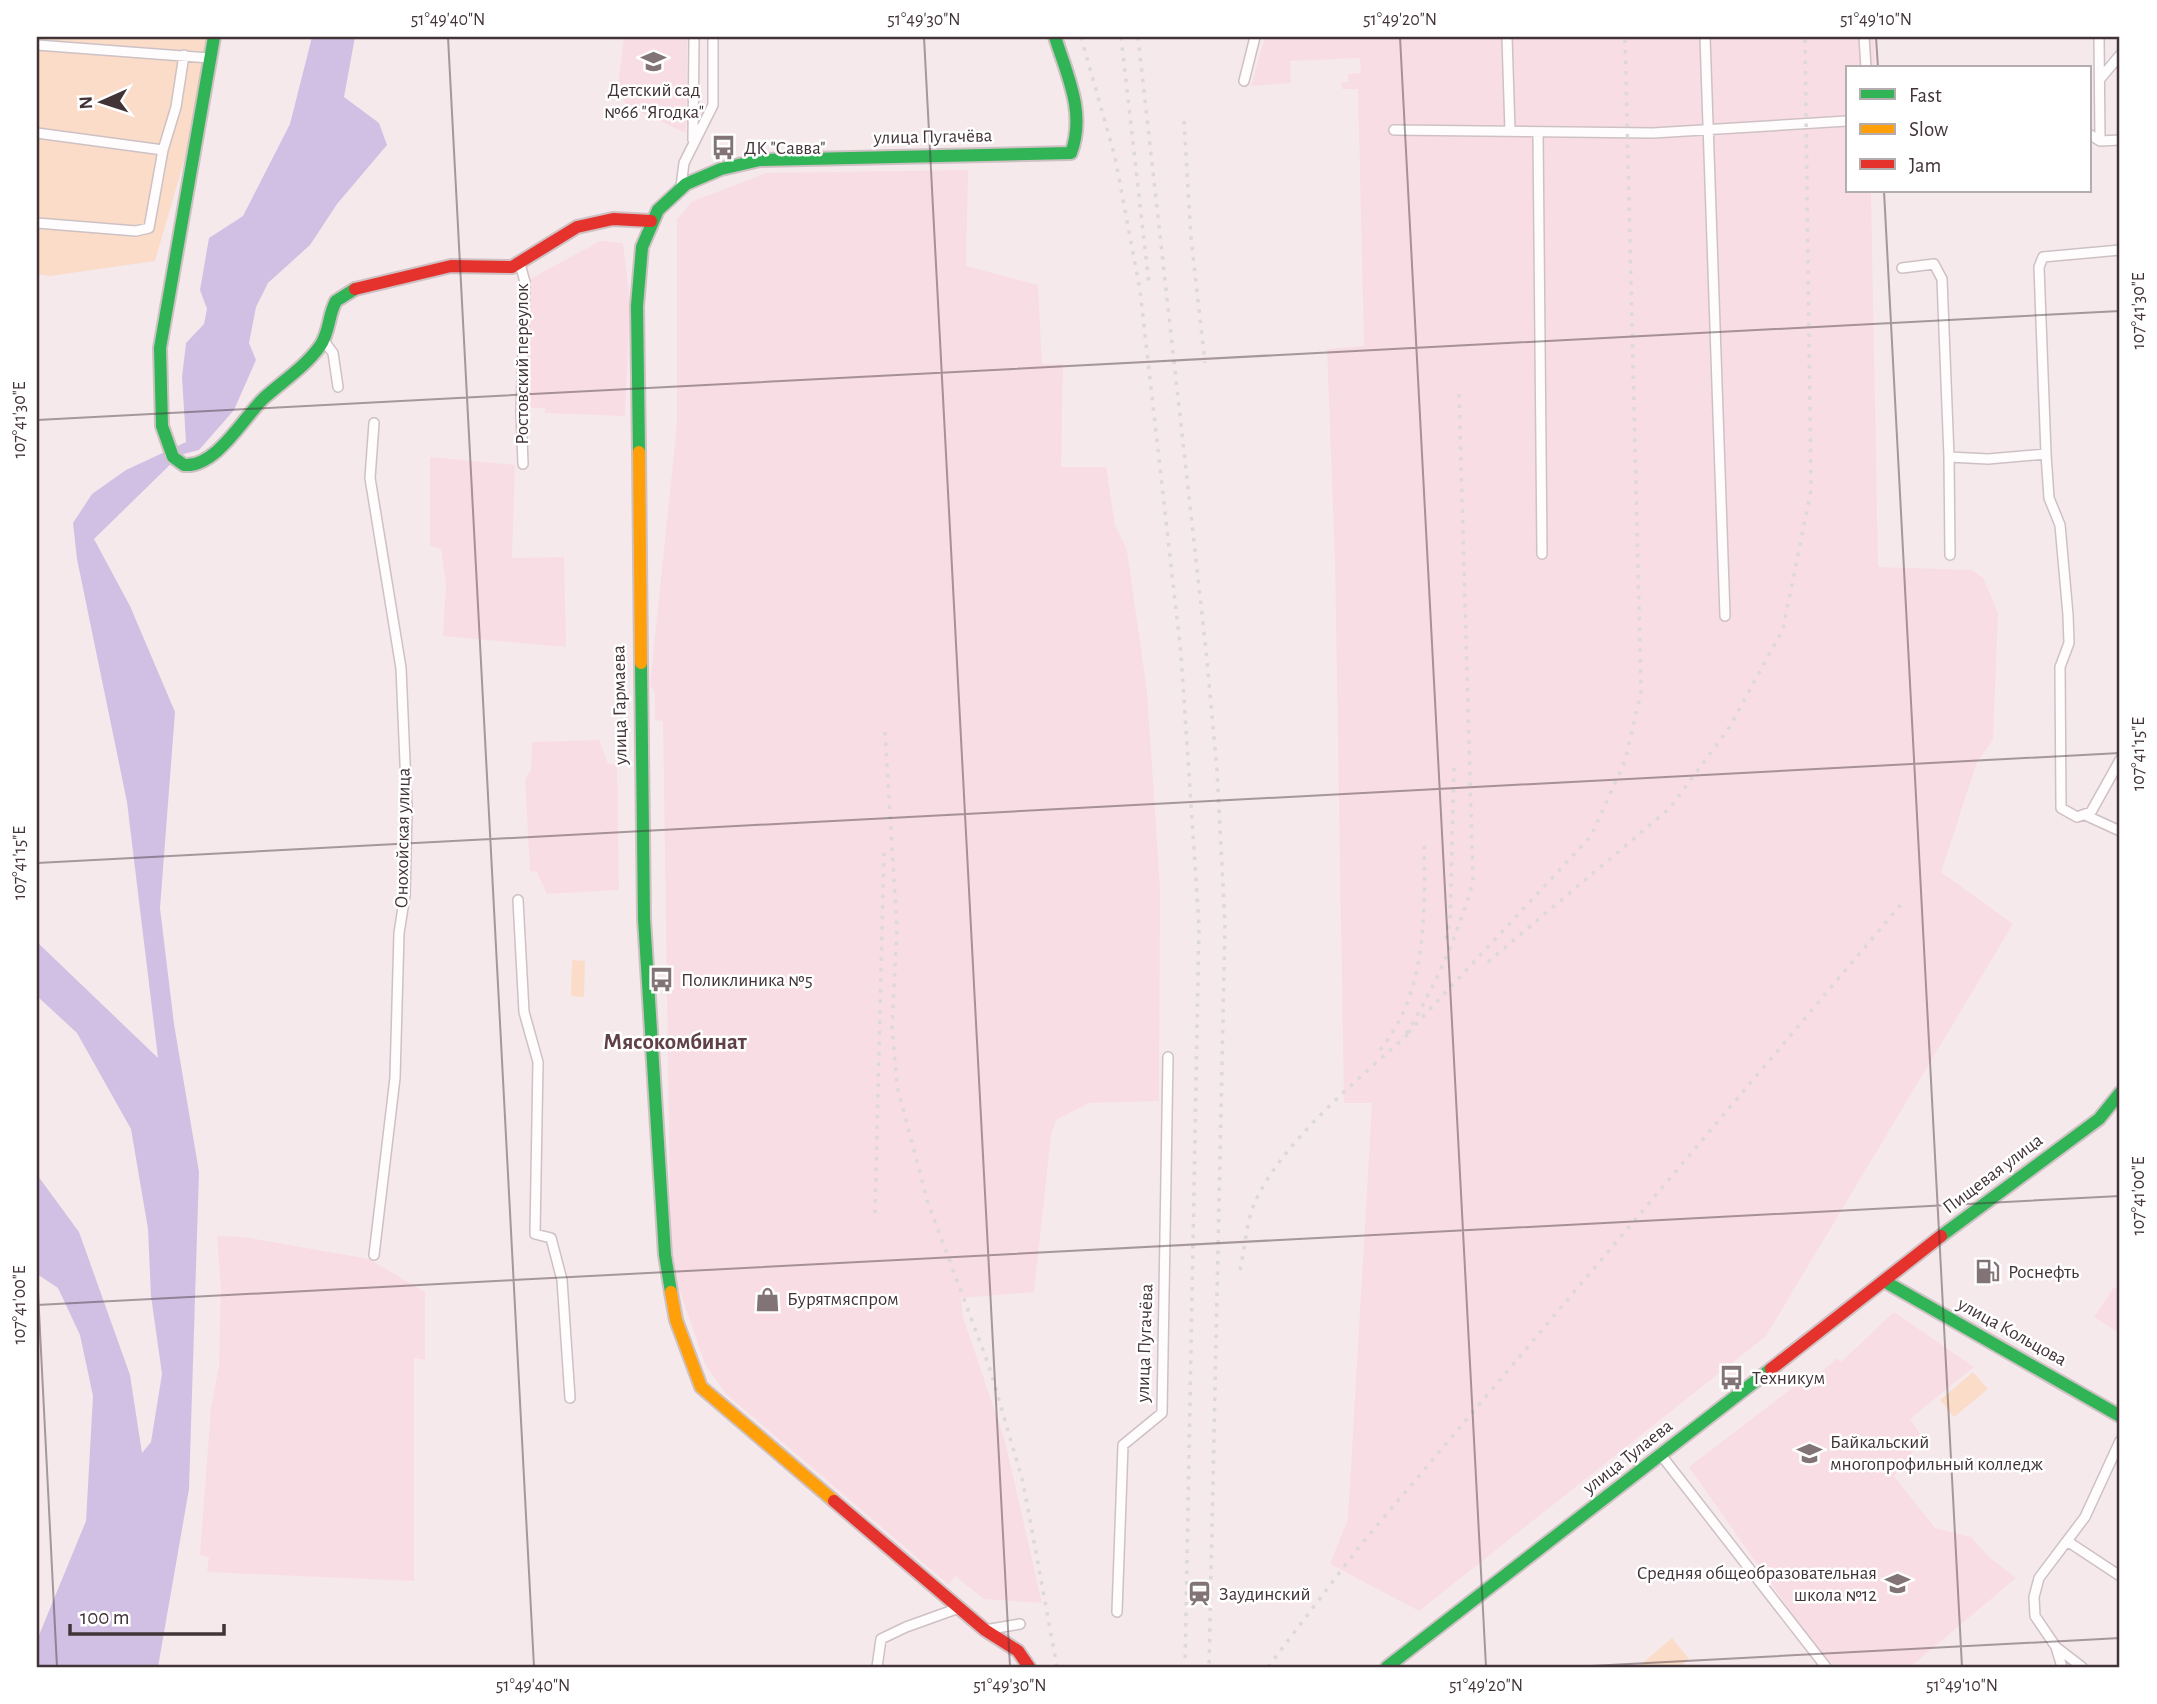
<svg xmlns="http://www.w3.org/2000/svg" width="2157" height="1704" viewBox="0 0 2157 1704" font-family="'Alegreya Sans',sans-serif">
	<style>
		.built { fill: #f9dde4 }
		.green { fill: #fadcc9 }
		.water { fill: #d1c0e4 }
		.lines { fill: none; stroke-linecap: round; stroke-linejoin: round }
		.street-casing { stroke: #cec1c4; stroke-width: 12 }
		.fast-casing { stroke: #cec1c4; stroke-width: 16 }
		.slow-casing { stroke: #cec1c4; stroke-width: 16 }
		.jam-casing { stroke: #cec1c4; stroke-width: 16 }
		.street { stroke: #fefcfc; stroke-width: 9 }
		.fast { stroke: #30b455; stroke-width: 12 }
		.slow { stroke: #ff9f0a; stroke-width: 12 }
		.jam { stroke: #e5322d; stroke-width: 12 }
		.rail { stroke: #dcd9d9; stroke-width: 3.5; stroke-dasharray: 3.5 7; stroke-linecap: butt }
		.ticks { fill: none; stroke: #423337; stroke-width: 2; stroke-opacity: 0.45 }
		.labels { text-anchor: middle; dominant-baseline: central; stroke-width: 5; stroke-linejoin: round; paint-order: stroke }
		.poi-label { font-size: 19px; fill: #423337; stroke: #fff; text-anchor: start }
		.street-label { font-size: 19px; fill: #423337; stroke: #fff }
		.quarter-label { font-size: 23px; font-weight: bold; fill: #614149; stroke: #fff }
		.neatline { fill: none; stroke: #423337; stroke-width: 2.5 }
		.ticks-label { font-size: 18px; text-anchor: middle; fill: #423337 }
	</style>
	<rect width="100%" height="100%" fill="#f6e9ec"/>
	<!-- built -->
	<path class="built" d="M624 37H687L686 133 626 105 618 87Z
		M1265 37H1874L1875 68H1847V191H1871L1878 567 1972 570 1983 578 1998 613 1993 740 1977 762 1941 872 2013 924 1766 1336 1419 1611 1330 1564 1348 1519 1372 1103H1344L1335 562 1327 349 1364 346 1358 89H1342L1341 82H1348V74L1361 73 1360 58 1290 61 1291 83 1251 86Z
		M968 170 966 266 1038 285 1042 364H1063L1061 467H1106L1115 525 1127 550 1147 691 1160 888 1159 1101 1089 1103 1056 1120 1051 1135 1034 1292 961 1298 963 1317 1005 1441 1042 1603 984 1599 955 1576 949 1585 726 1394 705 1364 671 1266 663 721 655 720V693L650 685 677 424V220L691 202 766 173Z
		M600 241 623 243 630 300 625 416 545 413V408H525L530 279Z
		M430 457 515 465 512 558 564 557 566 647 443 636 446 585 441 549 430 546Z
		M599 740 608 764H617L619 890 547 894 537 872 530 871 525 779 531 770 532 742Z
		M217 1236 244 1237 369 1259 425 1292V1360L414 1358V1581L207 1572 209 1557 200 1555 211 1407 219 1366 221 1289Z
		M2114 1287 2120 1290V1333L2094 1317Z
		M1894 1312 1974 1367 1910 1419 1923 1438 1894 1476 1935 1528 1971 1537 1990 1558 2016 1578 1910 1667H1836L1817 1649 1689 1467 1809 1375 1820 1373 1837 1358 1841 1362Z"/>
	<!-- green -->
	<path class="green" d="M37 37H220L155 261 50 276 37 274Z
		M572 960 585 961 584 997 571 996Z
		M1973 1372 1988 1389 1954 1417 1940 1400Z
		M1672 1638 1689 1659 1679 1667H1638Z"/>
	<!-- water -->
	<path class="water" d="M312 37H355L344 97 379 123 387 145 337 204 310 245 268 283 256 307 249 343 256 360 234 410 199 450 180 455 94 539 130 606 175 712 160 908 174 1024 199 1172 189 1489 158 1667H37V1640L86 1521 93 1396 80 1335 58 1288 37 1274V1170L38 1176 79 1232 130 1375 142 1453 151 1442 162 1374 151 1296 148 1229 131 1129 77 1033 37 996V942L158 1058 127 802 77 559 73 523 92 494 126 470 186 442 182 377 186 343 204 324 207 309 200 290 209 238 243 216 290 124Z"/>
	<g class="lines">
		<defs>
			<path id="street" d="M1507 37 1510 131
				M1705 37 1725 616
				M1864 37 1866 68
				M2099 37 2100 141
				M37 45 209 58
				M2100 79 2120 55
				M1244 81 1255 37
				M1394 130 1653 133 1847 121
				M1538 132 1542 554
				M37 133 163 150
				M2089 134 2100 141 2120 140
				M693 140 694 37
				M681 186 684 163 713 105V37
				M37 223 136 231 149 228 163 150 176 107 184 55
				M520 264 525 282 521 412 523 464
				M1902 268 1934 264 1942 279 1949 457
				M324 341 333 353 338 387
				M2046 454 2039 267 2043 257 2120 250
				M1950 555 1949 457 1988 459 2046 454 2049 498 2060 525 2068 615 2069 643 2060 667 2061 808 2077 817 2091 812 2120 760
				M2085 815 2120 831
				M518 900 524 1012 538 1062 535 1234 551 1238 562 1280 570 1398
				M374 1255 395 1078 399 933 405 895 407 809 401 668 370 478 374 423
				M1661 1455 1826 1667
				M2067 1541 2120 1576
				M1117 1612 1123 1445 1162 1413 1168 1057
				M985 1630 1020 1624
				M2056 1647 2082 1667
				M877 1667 881 1639 906 1627 959 1608
				M2062 1667 2056 1647 2035 1616 2034 1597 2039 1578 2085 1517 2120 1441"/>
			<path id="fast" d="M214 37 160 348 162 426 173 457 184 465C216 468 244 417 264 398 283 381 305 367 320 346 330 332 328 315 336 301L355 289
				M639 452 637 306 642 247 658 210 686 184 721 169 760 160 1071 153C1086 113 1067 75 1055 37
				M641 663 644 919 665 1255 671 1292
				M1941 1236 2099 1119 2120 1093
				M1884 1281 2120 1416
				M1387 1667 1771 1369"/>
			<path id="slow" d="M639 452 641 663
				M671 1292 676 1320 701 1387 834 1501"/>
			<path id="jam" d="M355 289 451 266 512 267 577 227 613 219 651 221
				M1771 1369 1941 1236
				M834 1501 985 1630 1018 1651 1029 1667"/>
		</defs>
		<!-- street casing -->
		<use href="#street" class="street-casing"/>
		<!-- fast casing -->
		<use href="#fast" class="fast-casing"/>
		<!-- slow casing -->
		<use href="#slow" class="slow-casing"/>
		<!-- jam casing -->
		<use href="#jam" class="jam-casing"/>
		<!-- street -->
		<use href="#street" class="street"/>
		<!-- fast -->
		<use href="#fast" class="fast"/>
		<!-- slow -->
		<use href="#slow" class="slow"/>
		<!-- jam -->
		<use href="#jam" class="jam"/>
		<!-- rail -->
		<path class="rail" d="M1081 37 1115 157 1140 290 1181 654 1199 925 1185 1667
			M1121 37 1149 284
			M1138 37 1206 650 1217 770 1225 924 1209 1667
			M1184 121 1191 238 1205 363
			M1459 394 1473 882C1456 939 1436 985 1405 1036L1591 836 1625 761 1641 692 1625 37
			M885 732 897 928 892 1027 897 1086 928 1203 989 1366 1023 1482 1057 1667
			M1446 939 1450 922 1454 765
			M1488 962 1670 808 1729 728 1783 629 1811 490 1805 37
			M1380 1050C1428 992 1425 910 1424 840
			M875 1213 884 849
			M1240 1270C1245 1249 1246 1222 1255 1202 1283 1140 1362 1076 1413 1030
			M1268 1667 1359 1547 1903 902"/>
	</g>
	<!-- ticks -->
	<path class="ticks" d="M448 37 534 1667M924 37 1010 1667M1400 37 1486 1667M1876 37 1878 68M1884 191 1962 1667M37 420 2120 311M37 863 2120 753M37 1272 57 1667M37 1305 2120 1196M1572 1667 2120 1638"/>
	<!-- icons -->
	<defs>
		<symbol id="school-bare" viewBox="-9 -9 18 18"><path d="M0-5L7-2L0 1L-7-2ZM-4 1L0 2.5L4 1V4Q0 6-4 4Z" fill="#817376" stroke="#fff" stroke-width="2.5" paint-order="stroke"/></symbol>
		<symbol id="bus-bare" viewBox="-9 -9 18 18"><path d="M-5-6H5V4H4V6H2V4H-2V6H-4V4H-5ZM-3.5-4V0h7V-4ZM-3.5 1.2v1.5H-2V1.2ZM2 1.2v1.5H3.5V1.2Z" fill="#817376" stroke="#fff" stroke-width="2.5" paint-order="stroke"/></symbol>
		<symbol id="fuel-bare" viewBox="-9 -9 18 18"><path d="M-5.5-6h7V0h2V4h1.3V-2.5L3-4.5l.8-.8L6-3V5H2.5V1h-1V6h-7ZM-4.2-4.7v3.2H.2V-4.7Z" fill="#817376" stroke="#fff" stroke-width="2.5" paint-order="stroke"/></symbol>
		<symbol id="shop-bare" viewBox="-9 -9 18 18"><path d="M-5-2.5h2.3a2.7 3.5 0 0 1 5.4 0H5L5.5 6h-11ZM-1.5-2.5h3a1.5 2.3 0 0 0-3 0Z" fill="#817376" stroke="#fff" stroke-width="2.5" paint-order="stroke"/></symbol>
		<symbol id="university-bare" viewBox="-9 -9 18 18"><path d="M0-5L7-2L0 1L-7-2ZM-4 1L0 2.5L4 1V4Q0 6-4 4Z" fill="#817376" stroke="#fff" stroke-width="2.5" paint-order="stroke"/></symbol>
		<symbol id="station-bare" viewBox="-9 -9 18 18"><path d="M-3-6H3Q5-6 5-4V2Q5 4 3 4L4.5 6H3L1.5 4h-3L-3 6H-4.5L-3 4Q-5 4-5 2V-4Q-5-6-3-6ZM-3.5-4v3h7v-3ZM-3.5 1v1.5H-2V1ZM2 1v1.5H3.5V1Z" fill="#817376" stroke="#fff" stroke-width="2.5" paint-order="stroke"/></symbol>
	</defs>
	<g fill-rule="evenodd">
		<use href="#school-bare" x="636" y="44" width="35" height="35"/>
		<use href="#bus-bare" x="706" y="130" width="35" height="35"/>
		<use href="#bus-bare" x="644" y="962" width="35" height="35"/>
		<use href="#fuel-bare" x="1970" y="1254" width="35" height="35"/>
		<use href="#shop-bare" x="750" y="1282" width="35" height="35"/>
		<use href="#bus-bare" x="1714" y="1360" width="35" height="35"/>
		<use href="#university-bare" x="1792" y="1436" width="35" height="35"/>
		<use href="#school-bare" x="1880" y="1566" width="35" height="35"/>
		<use href="#station-bare" x="1182" y="1576" width="35" height="35"/>
	</g>
	<g class="labels">
		<!-- poi labels -->
		<g class="poi-label">
			<text x="654" y="90" text-anchor="middle">Детский сад<tspan x="654" dy="22">№66 "Ягодка"</tspan></text>
			<text x="744" y="148">ДК "Савва"</text>
			<text x="681" y="980">Поликлиника №5</text>
			<text x="2008" y="1272">Роснефть</text>
			<text x="787" y="1299">Бурятмяспром</text>
			<text x="1752" y="1378">Техникум</text>
			<text x="1830" y="1442">Байкальский<tspan x="1830" dy="22">многопрофильный колледж</tspan></text>
			<text x="1877" y="1573" text-anchor="end">Средняя общеобразовательная<tspan x="1877" dy="22">школа №12</tspan></text>
			<text x="1219" y="1594">Заудинский</text>
		</g>
		<!-- street labels -->
		<g class="street-label">
			<text transform="translate(933 137) rotate(-1)">улица Пугачёва</text>
			<text transform="translate(522 364) rotate(-90)">Ростовский переулок</text>
			<text transform="translate(620 705) rotate(-91)">улица Гармаева</text>
			<text transform="translate(403 838) rotate(-89)">Онохойская улица</text>
			<text transform="translate(1993 1174) rotate(-37)">Пищевая улица</text>
			<text transform="translate(2012 1332) rotate(29)">улица Кольцова</text>
			<text transform="translate(1145 1343) rotate(-88)">улица Пугачёва</text>
			<text transform="translate(1628 1457) rotate(-38)">улица Тулаева</text>
		</g>
		<!-- quarter labels -->
		<g class="quarter-label">
			<text x="675" y="1042">Мясокомбинат</text>
		</g>
	</g>
	<!-- border -->
	<rect width="2157" height="1704" fill="none" stroke="#ffffff" stroke-width="77"/>
	<!-- legend -->
	<rect x="1846" y="66" width="245" height="126" fill="#ffffff" stroke="#b3adaf" stroke-width="2"/>
	<rect x="1860" y="89" width="35" height="10" fill="#30b455" stroke="#b3adaf" stroke-width="2"/>
	<text x="1909" y="102" font-size="21" fill="#423337">Fast</text>
	<rect x="1860" y="124" width="35" height="10" fill="#ff9f0a" stroke="#b3adaf" stroke-width="2"/>
	<text x="1909" y="136" font-size="21" fill="#423337">Slow</text>
	<rect x="1860" y="159" width="35" height="10" fill="#e5322d" stroke="#b3adaf" stroke-width="2"/>
	<text x="1909" y="172" font-size="21" fill="#423337">Jam</text>
	<!-- north arrow -->
	<g transform="translate(102 102) rotate(267)" stroke="#ffffff" stroke-width="5" paint-order="stroke">
	<path d="M0-5L12 26L0 18L-12 26Z" fill="#423337"/>
	<text y="-10" font-size="19" font-weight="bold" text-anchor="middle" fill="#423337">N</text>
	</g>
	<!-- scale -->
	<path d="M70 1624v10h154v-10" fill="none" stroke="#423337" stroke-width="3.5"/>
	<text x="80" y="1624" font-size="21" fill="#423337" stroke="#ffffff" stroke-width="5" paint-order="stroke">100 m</text>
	<rect x="38" y="38" width="2080" height="1628" class="neatline"/>
	<g class="ticks-label">
		<text x="448" y="25">51°49'40"N</text>
		<text x="924" y="25">51°49'30"N</text>
		<text x="1400" y="25">51°49'20"N</text>
		<text x="1876" y="25">51°49'10"N</text>
		<text transform="translate(2138 311) rotate(-90)" y="6">107°41'30"E</text>
		<text transform="translate(19 420) rotate(-90)" y="6">107°41'30"E</text>
		<text transform="translate(2138 754) rotate(-90)" y="6">107°41'15"E</text>
		<text transform="translate(19 863) rotate(-90)" y="6">107°41'15"E</text>
		<text transform="translate(2138 1196) rotate(-90)" y="6">107°41'00"E</text>
		<text transform="translate(19 1305) rotate(-90)" y="6">107°41'00"E</text>
		<text x="533" y="1691">51°49'40"N</text>
		<text x="1010" y="1691">51°49'30"N</text>
		<text x="1486" y="1691">51°49'20"N</text>
		<text x="1962" y="1691">51°49'10"N</text>
	</g>
</svg>
